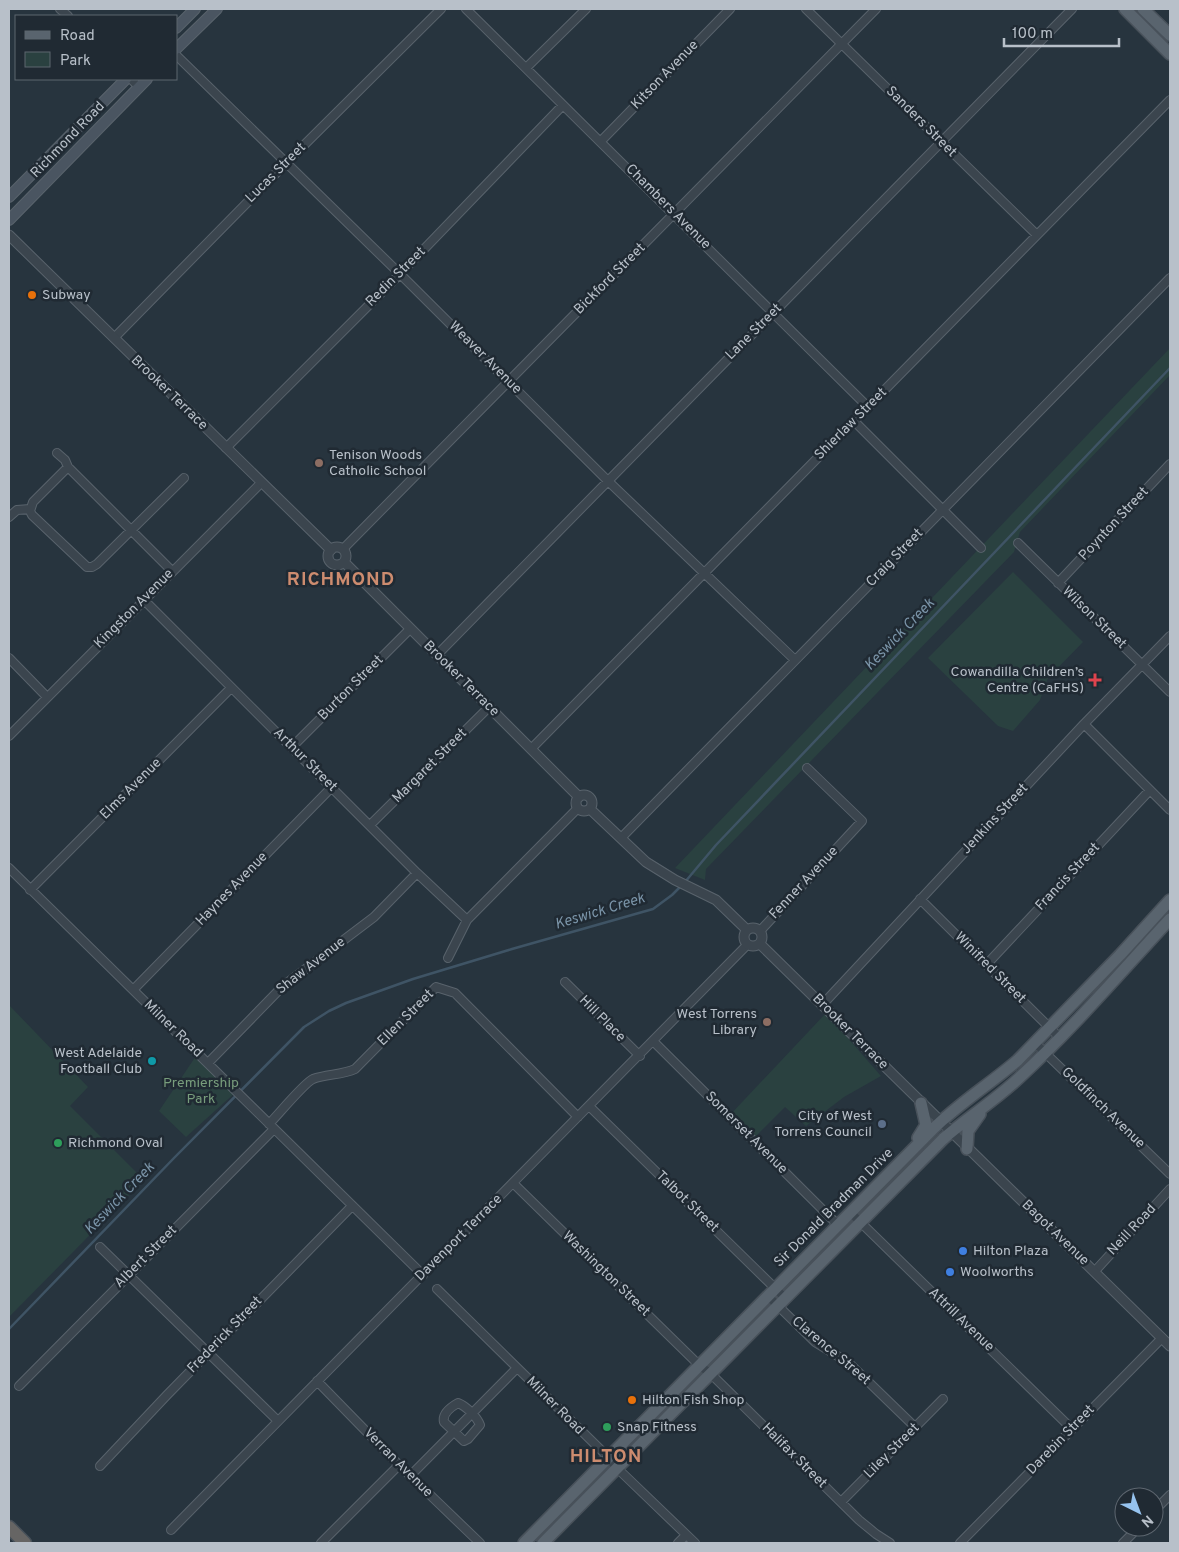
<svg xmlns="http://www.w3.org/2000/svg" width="1179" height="1552" viewBox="0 0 1179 1552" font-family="Overpass,sans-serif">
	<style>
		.green { fill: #2a4140 }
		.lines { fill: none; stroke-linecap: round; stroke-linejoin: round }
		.stream { stroke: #3f5465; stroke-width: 2.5 }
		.minor-casing { stroke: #59636c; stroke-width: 10 }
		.tertiary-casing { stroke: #59636c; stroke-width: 11 }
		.secondary-casing { stroke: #59636c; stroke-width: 12 }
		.primary-casing { stroke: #48515a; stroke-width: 14 }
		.trunk-casing { stroke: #465059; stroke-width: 15 }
		.minor { stroke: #3b454e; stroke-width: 8 }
		.tertiary { stroke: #3b454e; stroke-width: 9 }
		.secondary { stroke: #4a5561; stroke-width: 10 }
		.primary { stroke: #59646e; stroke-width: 11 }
		.trunk { stroke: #666564; stroke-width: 12 }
		.food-dot { fill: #e8710a; stroke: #202a33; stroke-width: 2 }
		.education-dot { fill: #8d6e63; stroke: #202a33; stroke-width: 2 }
		.health-dot { fill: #e0444e; stroke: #202a33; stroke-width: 2 }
		.culture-dot { fill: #0f9aa8; stroke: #202a33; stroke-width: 2 }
		.service-dot { fill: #5c6f8a; stroke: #202a33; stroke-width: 2 }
		.leisure-dot { fill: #2e9e5b; stroke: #202a33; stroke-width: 2 }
		.shop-dot { fill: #3f7fe0; stroke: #202a33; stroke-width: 2 }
		.labels { text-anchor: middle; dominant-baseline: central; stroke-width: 5; stroke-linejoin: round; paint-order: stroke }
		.street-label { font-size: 14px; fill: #b8c0c9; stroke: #202a33 }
		.poi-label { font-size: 14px; fill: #b8c0c9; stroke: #202a33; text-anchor: start }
		.park-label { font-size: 14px; fill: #789d7c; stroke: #202a33 }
		.water-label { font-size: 15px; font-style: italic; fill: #7b95a9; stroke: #202a33 }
		.district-label { font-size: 19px; font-weight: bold; letter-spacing: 1px; fill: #cd8c6f; stroke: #202a33 }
	</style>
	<rect width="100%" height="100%" fill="#27343e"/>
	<!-- green -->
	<path class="green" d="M1170 348V375L1020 532 1014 552 706 869 705 880 675 868Z
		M1013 572 1083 642 1048 678 1040 700 1013 731 998 726 928 658Z
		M9 1005 88 1087 70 1106 144 1180 9 1317Z
		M826 1013 881 1076 844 1097 806 1126 785 1107 752 1140 729 1116Z
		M198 1053 237 1091 186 1137 159 1111Z"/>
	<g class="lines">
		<!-- stream -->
		<path class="stream" d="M685 882 716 845 1170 368
			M9 1329 174 1158 304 1027 329 1011 346 1003 413 979 512 949 653 909 672 895 681 886"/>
		<defs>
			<path id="minor" d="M60 9 68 16
				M466 9 868 407
				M806 9 1037 235
				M176 55 400 274 608 481 795 660
				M526 68 586 9
				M131 79 139 87
				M601 141 730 9
				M114 338 286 163 441 9
				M854 421 981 548
				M226 448 400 274 563 105
				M57 453 65 460 68 467 172 571
				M68 467 33 502 30 511 32 515 87 567H92L97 564 184 478
				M9 517 17 510 30 509
				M1018 543 1170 692
				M343 549 876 9
				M1058 583 1170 464
				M143 599 417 873 467 920 578 808
				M437 655 1072 9
				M9 658 47 697
				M1084 724 1170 810
				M9 736 261 483
				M292 747 410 629
				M531 749C743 531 957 316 1170 100
				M370 825 489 707
				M621 838 1170 278
				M9 868 423 1275
				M30 890 231 688
				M920 899 1060 1038
				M760 931 862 821 807 768
				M448 958 467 920
				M987 964 1150 790
				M565 982 640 1056
				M133 990 332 787
				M823 1004 1084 724 1170 636
				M653 1041 838 1225
				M1035 1043 1170 1174
				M208 1063 283 986 374 917 417 873
				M589 1106 785 1298
				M269 1124C278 1115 304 1083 313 1079 327 1074 342 1075 355 1069L436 987 455 993 578 1117
				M513 1183 699 1365 711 1374 859 1520 876 1534 890 1543
				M850 1212 1072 1429
				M100 1247 278 1421
				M1095 1271 1170 1189
				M437 1289 606 1455 617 1468 695 1543
				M768 1296 815 1342 849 1363 915 1427
				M317 1381 399 1465 480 1543
				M19 1386 274 1129
				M458 1403C466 1406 477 1417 480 1425L468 1439 464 1441 444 1422C442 1414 451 1407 458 1403Z
				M100 1466 167 1395 352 1206
				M410 1476 517 1368
				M841 1502 943 1399
				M1154 1511 1170 1495
				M171 1530 747 945
				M321 1543 399 1465
				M678 1543 686 1535
				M960 1543 1162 1338
				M1123 1543 1139 1527"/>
			<path id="tertiary" d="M9 235 331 550
				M328 556a9 9 0 1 1 18 0a9 9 0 1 1-18 0Z
				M344 562 579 797
				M576 803a8 8 0 1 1 16 0a8 8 0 1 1-16 0Z
				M590 809 646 862 675 880 716 900 747 930
				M744 937a9 9 0 1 1 18 0a9 9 0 1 1-18 0Z
				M760 944 1170 1346"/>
			<path id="secondary" d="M176 28 195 9
				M176 49 217 9
				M9 197 126 79
				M9 220 147 79"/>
			<path id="primary" d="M1125 9 1170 54
				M1143 9 1170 35
				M918 1138 926 1125 921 1103
				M967 1149 968 1131 980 1114
				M524 1543 933 1129C959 1103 990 1084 1018 1060L1120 955 1170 900
				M543 1543 943 1139C968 1117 996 1100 1020 1077 1073 1028 1121 972 1170 919"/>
			<path id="trunk" d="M9 1527 25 1543"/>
		</defs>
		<!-- minor casing -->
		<use href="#minor" class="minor-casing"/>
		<!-- tertiary casing -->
		<use href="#tertiary" class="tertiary-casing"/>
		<!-- secondary casing -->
		<use href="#secondary" class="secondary-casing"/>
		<!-- primary casing -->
		<use href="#primary" class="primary-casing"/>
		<!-- trunk casing -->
		<use href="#trunk" class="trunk-casing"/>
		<!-- minor -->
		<use href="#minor" class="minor"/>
		<!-- tertiary -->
		<use href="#tertiary" class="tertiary"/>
		<!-- secondary -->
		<use href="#secondary" class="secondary"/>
		<!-- primary -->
		<use href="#primary" class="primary"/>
		<!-- trunk -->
		<use href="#trunk" class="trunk"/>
	</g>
	<!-- markers -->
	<g class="food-dot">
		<circle cx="32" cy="295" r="5"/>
		<circle cx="632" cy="1400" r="5"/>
	</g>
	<g class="education-dot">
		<circle cx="319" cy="463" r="5"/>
		<circle cx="767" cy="1022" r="5"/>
	</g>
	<path class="health-dot" d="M1092.5 672.5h5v5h5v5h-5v5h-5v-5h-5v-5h5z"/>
	<circle class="culture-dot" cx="152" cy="1061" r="5"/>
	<circle class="service-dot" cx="882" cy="1124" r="5"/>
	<g class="leisure-dot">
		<circle cx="58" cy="1143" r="5"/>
		<circle cx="607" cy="1427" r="5"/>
	</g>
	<g class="shop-dot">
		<circle cx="963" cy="1251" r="5"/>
		<circle cx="950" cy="1272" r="5"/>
	</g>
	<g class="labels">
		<!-- street labels -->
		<g class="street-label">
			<text transform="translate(665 75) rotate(-46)">Kitson Avenue</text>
			<text transform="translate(921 122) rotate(45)">Sanders Street</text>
			<text transform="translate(68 140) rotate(-46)">Richmond Road</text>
			<text transform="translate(276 173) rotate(-45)">Lucas Street</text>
			<text transform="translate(668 207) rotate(45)">Chambers Avenue</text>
			<text transform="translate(396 277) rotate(-45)">Redin Street</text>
			<text transform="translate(610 279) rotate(-45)">Bickford Street</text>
			<text transform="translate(754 332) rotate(-45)">Lane Street</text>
			<text transform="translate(485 358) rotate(45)">Weaver Avenue</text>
			<text transform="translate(169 393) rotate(44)">Brooker Terrace</text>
			<text transform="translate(851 424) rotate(-45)">Shierlaw Street</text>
			<text transform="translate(1114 524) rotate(-47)">Poynton Street</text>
			<text transform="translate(895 558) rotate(-46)">Craig Street</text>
			<text transform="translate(134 609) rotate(-45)">Kingston Avenue</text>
			<text transform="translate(1094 618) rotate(44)">Wilson Street</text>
			<text transform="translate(461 679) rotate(45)">Brooker Terrace</text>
			<text transform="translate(351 688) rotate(-45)">Burton Street</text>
			<text transform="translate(305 760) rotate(45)">Arthur Street</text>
			<text transform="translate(430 766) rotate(-45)">Margaret Street</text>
			<text transform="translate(131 789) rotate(-45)">Elms Avenue</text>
			<text transform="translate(995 819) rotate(-47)">Jenkins Street</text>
			<text transform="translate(1068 877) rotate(-47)">Francis Street</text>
			<text transform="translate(804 883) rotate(-47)">Fenner Avenue</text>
			<text transform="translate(232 889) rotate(-46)">Haynes Avenue</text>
			<text transform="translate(311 966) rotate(-38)">Shaw Avenue</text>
			<text transform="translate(990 968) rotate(45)">Winifred Street</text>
			<text transform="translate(406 1018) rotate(-45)">Ellen Street</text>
			<text transform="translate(602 1019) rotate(45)">Hill Place</text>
			<text transform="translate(173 1029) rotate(44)">Milner Road</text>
			<text transform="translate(850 1032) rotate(45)">Brooker Terrace</text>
			<text transform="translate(1103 1108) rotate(44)">Goldfinch Avenue</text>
			<text transform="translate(746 1133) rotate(45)">Somerset Avenue</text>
			<text transform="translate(687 1202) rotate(44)">Talbot Street</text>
			<text transform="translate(834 1208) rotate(-45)">Sir Donald Bradman Drive</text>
			<text transform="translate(1132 1230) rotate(-47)">Neill Road</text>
			<text transform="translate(1055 1233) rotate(44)">Bagot Avenue</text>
			<text transform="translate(459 1238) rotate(-45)">Davenport Terrace</text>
			<text transform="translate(146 1257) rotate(-45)">Albert Street</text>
			<text transform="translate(606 1274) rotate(44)">Washington Street</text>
			<text transform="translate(961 1320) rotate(44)">Attrill Avenue</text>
			<text transform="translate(225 1335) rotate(-46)">Frederick Street</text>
			<text transform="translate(831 1351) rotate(40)">Clarence Street</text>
			<text transform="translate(555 1406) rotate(45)">Milner Road</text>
			<text transform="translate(1061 1440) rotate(-46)">Darebin Street</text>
			<text transform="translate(892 1451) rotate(-45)">Liley Street</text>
			<text transform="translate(794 1456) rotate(45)">Halifax Street</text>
			<text transform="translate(398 1463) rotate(45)">Verran Avenue</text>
		</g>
		<!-- poi labels -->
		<g class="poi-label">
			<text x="42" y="295">Subway</text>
			<text x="329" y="455">Tenison Woods<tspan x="329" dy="16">Catholic School</tspan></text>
			<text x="1084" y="672" text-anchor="end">Cowandilla Children’s<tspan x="1084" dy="16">Centre (CaFHS)</tspan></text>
			<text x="757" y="1014" text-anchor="end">West Torrens<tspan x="757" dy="16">Library</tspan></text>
			<text x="142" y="1053" text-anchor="end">West Adelaide<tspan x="142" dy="16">Football Club</tspan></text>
			<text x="872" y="1116" text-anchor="end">City of West<tspan x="872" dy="16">Torrens Council</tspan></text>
			<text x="68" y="1143">Richmond Oval</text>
			<text x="973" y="1251">Hilton Plaza</text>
			<text x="960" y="1272">Woolworths</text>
			<text x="642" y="1400">Hilton Fish Shop</text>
			<text x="617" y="1427">Snap Fitness</text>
		</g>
		<!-- park labels -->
		<g class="park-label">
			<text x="201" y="1083">Premiership<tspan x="201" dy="16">Park</tspan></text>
		</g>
		<!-- water labels -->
		<g class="water-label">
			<text transform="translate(900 635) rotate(-46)">Keswick Creek</text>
			<text transform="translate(600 912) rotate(-17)">Keswick Creek</text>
			<text transform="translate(120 1199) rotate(-46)">Keswick Creek</text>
		</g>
		<!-- district labels -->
		<g class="district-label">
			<text x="341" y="580">RICHMOND</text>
			<text x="606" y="1457">HILTON</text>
		</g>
	</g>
	<!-- border -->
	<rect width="1179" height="1552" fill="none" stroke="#b8c0c9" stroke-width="20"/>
	<!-- legend -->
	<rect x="15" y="15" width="162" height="65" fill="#202a33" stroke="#5d666f"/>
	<rect x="25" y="31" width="25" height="8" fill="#59646e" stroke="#5d666f"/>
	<text x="60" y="40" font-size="15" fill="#b8c0c9">Road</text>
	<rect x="25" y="52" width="25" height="15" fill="#2a4140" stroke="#5d666f"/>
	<text x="60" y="65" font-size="15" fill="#b8c0c9">Park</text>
	<!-- north arrow -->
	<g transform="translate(1139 1512) rotate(138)"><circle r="24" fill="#202a33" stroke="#5d666f"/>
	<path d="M0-4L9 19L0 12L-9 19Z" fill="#96c3ef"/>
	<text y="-8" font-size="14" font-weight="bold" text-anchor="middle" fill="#b8c0c9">N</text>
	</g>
	<!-- scale -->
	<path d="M1004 38v8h115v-8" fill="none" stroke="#b8c0c9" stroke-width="2.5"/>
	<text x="1012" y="38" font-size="15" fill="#b8c0c9" stroke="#202a33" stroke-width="4" paint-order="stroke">100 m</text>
</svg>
